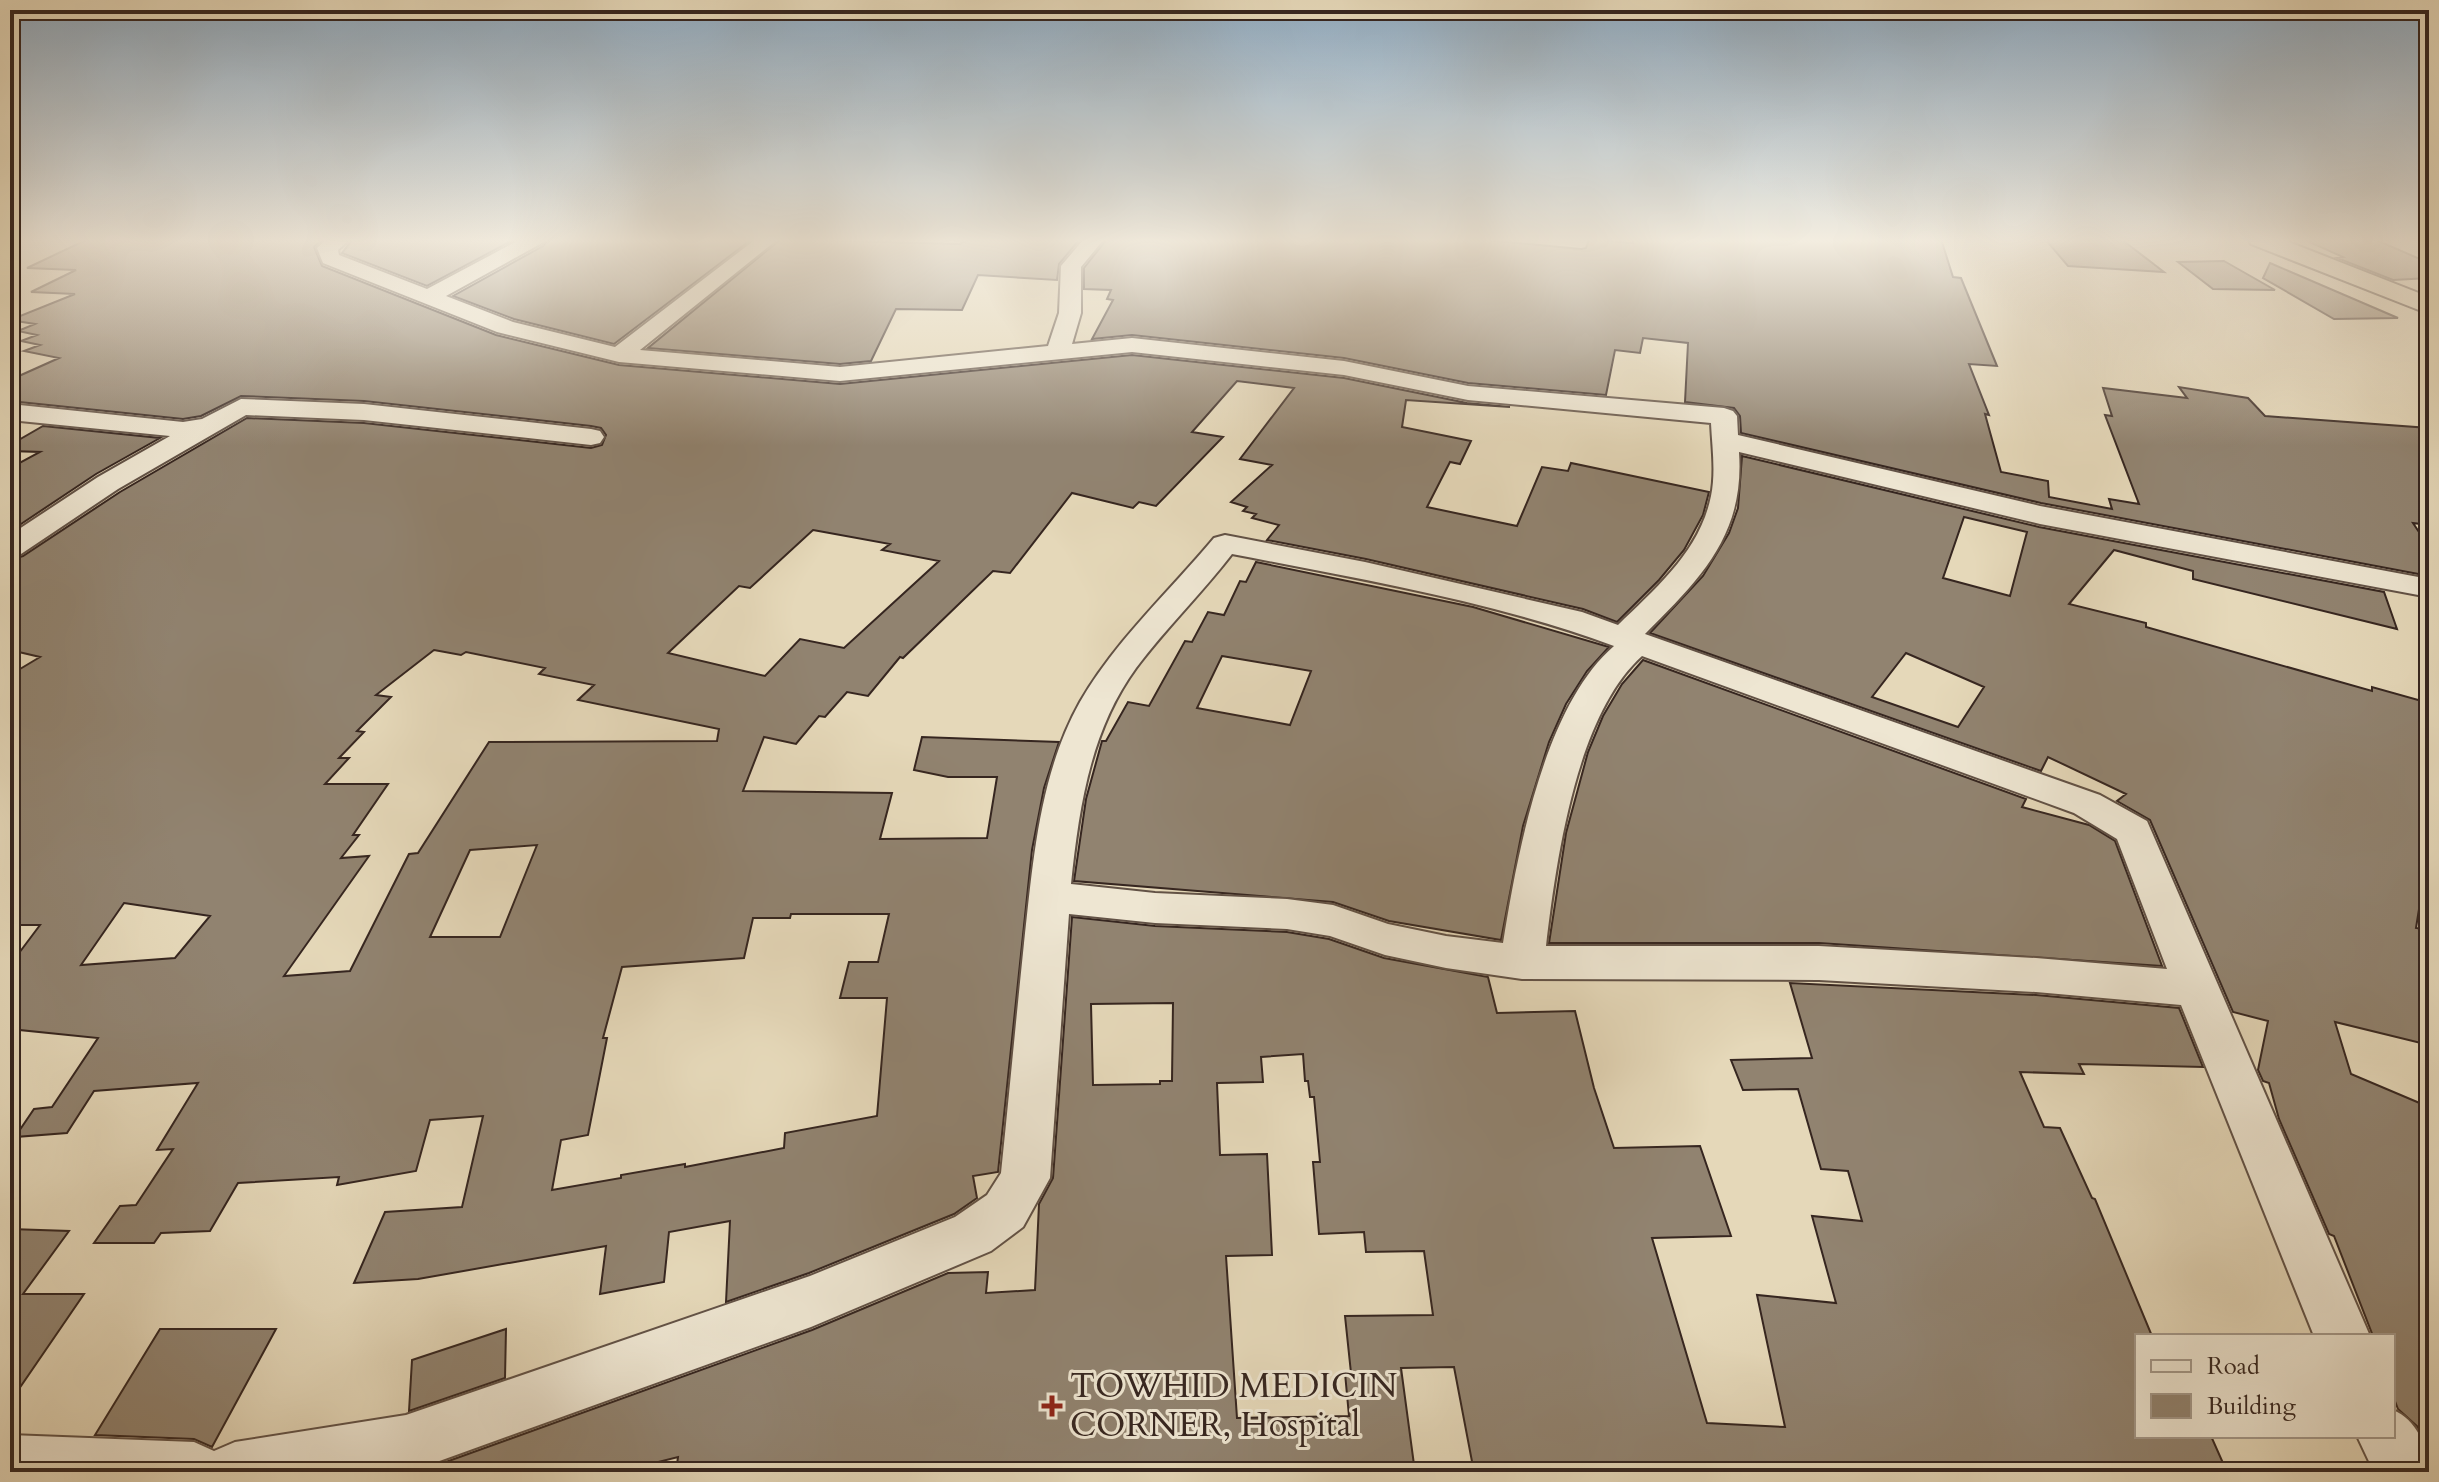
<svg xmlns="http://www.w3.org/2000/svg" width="2439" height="1482" viewBox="0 0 2439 1482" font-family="Cardo,serif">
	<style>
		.building { fill: #918370; stroke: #362620; stroke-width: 2; fill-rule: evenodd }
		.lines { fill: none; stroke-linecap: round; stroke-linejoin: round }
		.minor-casing { stroke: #625246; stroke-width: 4 }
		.highway-casing { stroke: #362620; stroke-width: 4 }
		.minor { fill: #eee6d2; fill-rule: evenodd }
		.highway { fill: #e5d8b9; fill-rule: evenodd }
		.poi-dot { fill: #8f2418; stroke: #eee6d2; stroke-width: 3 }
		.labels { text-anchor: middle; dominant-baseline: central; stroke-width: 6; stroke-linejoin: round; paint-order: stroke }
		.near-poi-label { font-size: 34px; fill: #362620; stroke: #eee6d2; text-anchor: start }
	</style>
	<rect width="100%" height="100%" fill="#e5d8b9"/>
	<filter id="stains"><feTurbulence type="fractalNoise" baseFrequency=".0025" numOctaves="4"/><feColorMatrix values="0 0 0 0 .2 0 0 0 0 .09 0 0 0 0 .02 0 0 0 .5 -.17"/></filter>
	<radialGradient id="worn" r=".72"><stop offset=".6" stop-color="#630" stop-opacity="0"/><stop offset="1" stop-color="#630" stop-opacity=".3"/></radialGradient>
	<!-- building -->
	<path class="building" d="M88 239H323L314 247 322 266 496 335 619 365 840 384 1132 355 1344 378 1467 403 1510 407 1406 400 1402 427 1471 441 1460 464 1450 462 1427 507 1517 526 1542 467 1568 471 1571 463 1709 492 1703 515 1684 550 1659 580 1617 622 1583 609 1366 559 1267 540 1279 525 1252 518 1256 514 1243 511 1247 507 1231 502 1272 465 1240 459 1294 388 1237 381 1192 432 1223 437 1156 506 1139 502 1133 508 1072 493 1010 573 993 571 903 658 900 657 868 696 847 692 825 717 819 716 796 744 764 737 743 791 892 793 880 839 987 838 997 777H948L914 770 922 737 1059 742 1044 788 1032 850 998 1172 973 1176 977 1198 954 1214 809 1273 726 1302 730 1221 669 1232 664 1282 600 1294 606 1246 418 1279 354 1283 385 1212 462 1207 483 1116 430 1120 416 1171 337 1185 339 1177 238 1183 210 1231 161 1233 154 1243H94L120 1206 136 1205 173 1149 157 1150 198 1083 94 1091 67 1133 15 1137 34 1109 52 1107 98 1038 10 1029V965L40 925H10V675L40 657 10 650V560L23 556 120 492 247 418 364 423 591 448 602 445 606 435 601 428 591 426 364 401 241 396 201 416 183 419 10 401V380L59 358 24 351 40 345 21 341 37 335 18 331 35 324 10 320 75 294 31 292 76 270 27 268ZM813 530 890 544 882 550 939 561 844 648 800 639 765 676 668 653 739 586 750 588ZM434 650 461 655 466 652 545 668 539 674 594 685 578 700 719 729 717 741 489 742 418 853 409 854 350 971 284 976 369 856 341 858 359 835H353L388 784H325L349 758H339L364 732 357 731 391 697 376 695ZM537 845 500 937H430L470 850ZM124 903 210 916 175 958 81 965ZM791 914H889L878 962H849L840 998H887L877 1116 785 1133 784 1148 685 1167V1164L621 1175V1178L552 1190 561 1140 588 1135 607 1038H603L622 967 744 958 753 918H790Z
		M353 239H515L427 286 342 253Z
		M548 239H752L614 344 514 319 453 296 543 246Z
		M781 239 960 244 968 239H1080L1059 264 1057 280 978 275 962 310 896 309 871 361 840 364 648 348Z
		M1107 239H1477L1581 249 1586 248 1589 239 1633 243V239H1941L1953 277 1961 278 1997 366 1969 364 1989 415 1985 414 2001 472 2048 481 2049 497 2112 509 2109 499 2139 504 2105 415 2112 416 2103 388 2187 398 2179 387 2248 398 2265 416 2429 428V525L2413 523 2429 547V576L2041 503 1741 433 1740 416 1734 408 1685 402 1688 343 1643 338 1640 353 1615 350 1606 395 1468 383 1344 358 1132 335 1092 339 1113 300 1107 299 1111 290 1084 289V268Z
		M2045 239H2121L2164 272 2068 266Z
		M2303 239H2374L2429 263V278L2393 280 2337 258 2343 257Z
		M2224 261 2275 290 2213 289 2178 262Z
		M2270 263 2398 318 2334 319 2263 278Z
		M43 426 160 438 96 474 18 526 10 524V468L40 452 10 451V445Z
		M1742 456 2039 527 2384 592 2397 629 2193 579V571L2114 550 2069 604 2146 623V627L2372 691V687L2429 703V847L2416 928 2429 930V1045L2335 1022 2351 1074 2429 1107V1451L2417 1426 2398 1409 2393 1396V1336H2373L2334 1236 2329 1234 2279 1119 2269 1083 2263 1081 2258 1070 2268 1021 2233 1012 2150 820 2117 801 2126 794 2048 757 2041 771 1650 633 1703 576 1729 533 1738 508ZM1964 517 2027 532 2010 596 1943 578ZM1906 653 1984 687 1958 727 1872 697Z
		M1256 562 1473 607 1609 647 1587 671 1566 704 1549 742 1523 826 1501 940 1389 921 1333 902 1074 881 1086 799 1102 741H1106L1128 702 1149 706 1185 641 1192 642 1208 612 1224 615 1240 581 1246 582ZM1222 656 1311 671 1290 725 1197 708Z
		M1643 660 2026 799 2022 807 2089 825 2115 841 2162 966 1819 943H1549L1566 833 1588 752 1603 716 1622 684Z
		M1072 917 1155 926 1287 932 1329 939 1384 958 1488 977 1497 1013 1575 1011 1594 1088 1614 1148 1700 1146 1731 1236 1652 1238 1707 1423 1785 1427 1757 1295 1836 1303 1812 1216 1862 1221 1848 1171 1821 1169 1798 1089 1743 1090 1731 1060 1812 1058 1790 983 2036 995 2179 1008 2203 1067 2079 1064 2084 1074 2020 1072 2044 1127 2060 1128 2092 1198 2095 1199 2152 1336H2137V1436H2211L2227 1472H1474L1454 1367 1401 1368 1415 1472H676L678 1457 618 1472H418L812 1330 948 1273 988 1272 986 1293 1035 1290 1039 1204 1053 1178ZM1173 1003 1172 1081H1160V1084L1093 1085 1091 1004ZM1303 1054 1305 1081H1308L1310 1097H1314L1320 1162H1313L1319 1234 1364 1232 1366 1252 1424 1251 1433 1315 1345 1316 1351 1373H1345L1349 1416 1237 1418 1226 1256 1272 1255 1267 1154 1220 1155 1217 1083 1263 1082 1261 1057Z
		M10 1229 69 1231 23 1294H84L10 1402Z
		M160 1329H276L212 1447 194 1439 95 1435Z
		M506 1329 505 1378 409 1411 412 1360Z"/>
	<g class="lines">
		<defs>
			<path id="minor" d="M327 239H350L338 250 339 255 427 289 521 239H545L542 243 446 296 513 322 615 347 756 239H778L640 350 840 367 1048 346 1059 313 1061 266 1084 239H1104L1081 267V313L1072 344 1132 338 1344 361 1468 386 1724 408 1733 411 1737 416 1738 435 2040 506 2429 579V597L2040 524 1739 452C1745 535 1700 579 1645 634L2100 795 2147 821 2370 1336H2314L2181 1005 2036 992 1819 980 1522 979 1446 968 1385 955 1330 936 1287 929 1155 923 1069 914 1050 1178 1023 1227 991 1251 811 1327 409 1472H10V1435L194 1442 214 1451 235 1442 406 1415 810 1276 955 1217 987 1195 1001 1173C1009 1096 1016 1020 1024 943 1033 862 1039 775 1080 702 1116 640 1169 592 1214 538L1225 535 1365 562 1582 612 1618 625C1656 588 1700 551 1711 496 1716 472 1712 446 1711 423L1468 400 1344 375 1132 352 840 381 619 362 497 332 323 263 317 248ZM1232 554C1360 579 1492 601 1614 646 1544 706 1517 855 1503 943L1446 936 1388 924 1333 905 1287 899 1155 893 1071 884C1079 808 1090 731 1136 668 1166 628 1202 593 1232 554ZM1642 656 2074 813 2117 839 2167 969 2036 958 1819 946H1546C1556 861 1576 715 1642 656Z
				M241 399 364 404 591 429 600 431 604 437 600 443 591 445 364 420 246 415 118 489 21 554 10 557V535L98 477 170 436 10 420V404L183 422 202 419Z
				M2393 1410C2416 1419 2429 1448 2429 1472H2374L2357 1436H2393Z"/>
			<path id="highway" d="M2248 239H2281L2429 297V314L2251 244Z"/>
		</defs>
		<!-- minor casing -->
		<use href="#minor" class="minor-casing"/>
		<!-- highway casing -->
		<use href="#highway" class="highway-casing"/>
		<!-- minor -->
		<use href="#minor" class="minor"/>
		<!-- highway -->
		<use href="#highway" class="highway"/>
	</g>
	<!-- sky -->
	<linearGradient id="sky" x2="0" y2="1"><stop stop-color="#8faac0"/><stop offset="0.54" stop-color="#f3ede0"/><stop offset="1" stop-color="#f3ede0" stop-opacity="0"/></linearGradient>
	<rect width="2439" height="446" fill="url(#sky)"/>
	<!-- markers -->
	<path class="poi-dot" d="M1048 1394h8v8h8v8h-8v8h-8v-8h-8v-8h8z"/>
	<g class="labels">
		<!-- near-poi labels -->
		<g class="near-poi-label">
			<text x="1070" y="1386">TOWHID MEDICIN<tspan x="1070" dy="39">CORNER, Hospital</tspan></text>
		</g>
	</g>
	<!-- margin -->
	<rect width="2439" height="1482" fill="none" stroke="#e5d8b9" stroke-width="40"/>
	<rect x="12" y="12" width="2415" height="1458" fill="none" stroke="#362620" stroke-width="4"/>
	<rect x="20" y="20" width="2399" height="1442" fill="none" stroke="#362620" stroke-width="2"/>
	<!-- legend -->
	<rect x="2135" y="1334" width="260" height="104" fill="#eee6d2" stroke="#a4998b" stroke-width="2"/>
	<rect x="2151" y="1360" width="40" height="12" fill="#eee6d2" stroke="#a4998b" stroke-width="2"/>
	<text x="2207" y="1374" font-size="24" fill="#362620">Road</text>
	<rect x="2151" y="1394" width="40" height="24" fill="#918370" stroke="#a4998b" stroke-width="2"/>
	<text x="2207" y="1414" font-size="24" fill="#362620">Building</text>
	<rect width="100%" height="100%" filter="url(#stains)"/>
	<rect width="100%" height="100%" fill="url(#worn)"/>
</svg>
